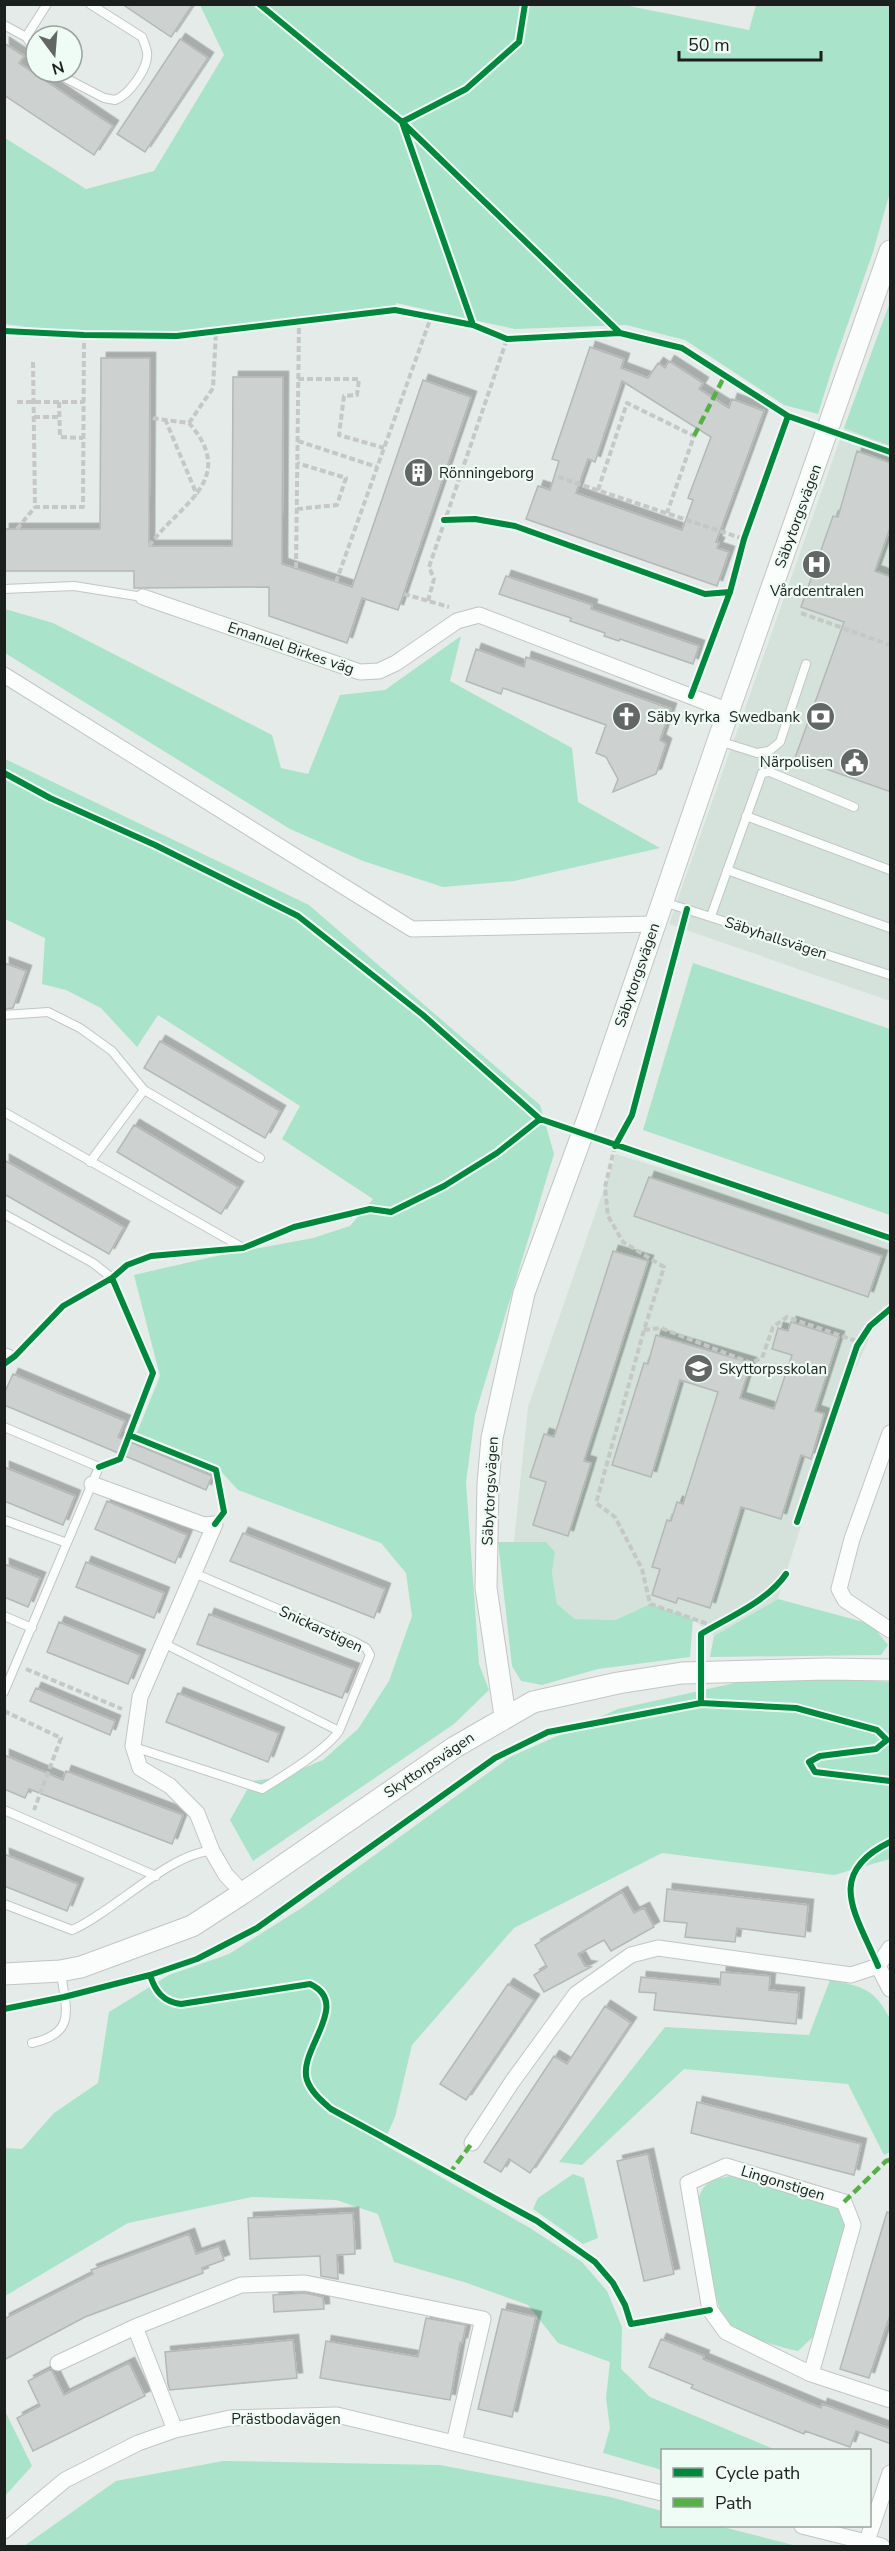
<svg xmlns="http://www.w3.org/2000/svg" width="895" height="2551" viewBox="0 0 895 2551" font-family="'Nunito Sans',sans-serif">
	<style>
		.built { fill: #d4e2db }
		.green { fill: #a9e3c9 }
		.building { fill: #cdd1cf; stroke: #b4b8b6; stroke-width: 1.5; fill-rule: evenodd; filter: url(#shadow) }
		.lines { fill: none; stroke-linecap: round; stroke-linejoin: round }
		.lane-casing { stroke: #c2c6c4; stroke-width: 10 }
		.street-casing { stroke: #c2c6c4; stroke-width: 17 }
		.secondary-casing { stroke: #c2c6c4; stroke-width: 23 }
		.path { stroke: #c5c8c7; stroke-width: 4; stroke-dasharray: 6 3; stroke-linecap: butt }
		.lane { stroke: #fbfcfc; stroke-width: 8 }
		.street { stroke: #fbfcfc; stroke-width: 15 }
		.secondary { stroke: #fbfcfc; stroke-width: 21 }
		.quiet { stroke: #55b145; stroke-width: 4.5; stroke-dasharray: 9 4.5; stroke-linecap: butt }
		.cycleway-casing { stroke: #effbf5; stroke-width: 10 }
		.cycleway { stroke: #00873e; stroke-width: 6 }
		.labels { text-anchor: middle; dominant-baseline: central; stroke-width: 4.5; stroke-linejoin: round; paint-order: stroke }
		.poi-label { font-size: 15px; fill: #1b1f1d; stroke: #effbf5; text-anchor: start }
		.street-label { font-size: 15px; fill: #1b1f1d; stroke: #effbf5 }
	</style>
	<defs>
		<filter id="shadow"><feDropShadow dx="5.5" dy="-5.5" stdDeviation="0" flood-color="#0004"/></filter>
	</defs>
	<rect width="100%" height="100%" fill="#e5ebe8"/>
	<!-- built -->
	<path class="built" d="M844 428 890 446V1001L669 924Z
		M616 1154 890 1239V1316L872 1332 838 1408 778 1599 714 1636 693 1619 650 1604 617 1620 575 1619 557 1604 552 1573 555 1552 546 1542H514L528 1407Z"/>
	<!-- green -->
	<path class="green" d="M624 5 749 30 756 5H890V192L873 252 833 366 818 414 784 405 685 340 626 325 515 329 396 303 395 310 177 336 84 335 5 324V138L86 189 154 171 224 55 200 5Z
		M890 302V446L844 428Z
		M5 609 53 623 272 735 281 768 308 774 340 695 385 690 461 636 450 681 572 748 578 802 660 848 514 881 443 887 363 861 290 829 5 653Z
		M5 759 309 905 540 1105 554 1154 475 1415 466 1482 479 1664 489 1690 454 1724 253 1861 230 1820 252 1781 282 1777 323 1760 358 1729 389 1681 412 1616 406 1573 381 1543 238 1490 217 1467 136 1435 160 1376 134 1275 212 1257 313 1238 350 1226 373 1199 282 1139 300 1106 158 1015 137 1047 101 1008 66 990 42 984 45 938 5 919Z
		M693 963 890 1029V1215L643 1130Z
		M498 1542H546L555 1552 552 1573 557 1604 575 1619 616 1620 650 1604 693 1619 690 1657 598 1669 542 1685 521 1681 512 1666Z
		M778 1599 871 1624 888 1645 881 1655 710 1657 714 1636Z
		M835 1679 890 1682V1859L834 1875 662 1853 514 1928 412 2045 395 2117 383 2144 530 2228 582 2262 607 2291 622 2327 621 2369 650 2397 776 2450H662V2470L603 2453 610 2428 606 2398 610 2362 558 2343 528 2305 464 2282 394 2262 378 2214 336 2200 252 2197 128 2223 5 2296 4 2148 22 2149 54 2113 98 2083 109 2012 169 1975 229 1954 303 1907 510 1757 618 1709 739 1682Z
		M830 1980C862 1986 875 1989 890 2019V2152L884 2155 848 2084 684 2069 582 2165 559 2162 665 2027 809 2035Z
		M573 2174 584 2178 598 2238 583 2244 533 2209 538 2198Z
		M732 2176 831 2204 843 2213 845 2234 814 2336 798 2351C785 2349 733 2333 726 2322 713 2303 703 2233 697 2206 701 2183 710 2179 732 2176Z
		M4 2409 32 2466 5 2496H4Z
		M223 2461 440 2465 610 2497 662 2511V2526H719L797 2546H24L116 2481Z"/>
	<!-- building -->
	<path class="building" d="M122 4H193L171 37Z
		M180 39 208 58 145 152 117 134Z
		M4 43 24 56 19 63 113 126 94 155 4 95Z
		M590 347 624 359 621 368 648 378 658 363 665 368 669 361 703 383 699 389 729 408 732 399 764 411 716 542 719 543 717 548 729 552 717 586 526 519 538 486 550 490 559 461 552 459ZM622 381 711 437 688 498 693 500 682 530 576 493 588 459 595 462Z
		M101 358H150L149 546H232L233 377H283L282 564 352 587 423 380 471 397 398 610 362 598 347 643 269 616V587L134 588V571H4V529H100Z
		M857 451 891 463V525L875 571 891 577V792L795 758 844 622 801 607 833 516 838 517Z
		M506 576 592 605 591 609 699 646 693 664 620 639 619 641 604 636 605 633 570 621 571 618 499 594Z
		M476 649 524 667 526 657 671 709 660 740 666 744 656 774 613 792 618 779 606 757 596 753 606 725 503 688 501 694 466 681Z
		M4 963 26 971 13 1008 4 1009Z
		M160 1041 280 1111 265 1138 144 1068Z
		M134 1125 238 1187 221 1214 117 1152Z
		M4 1160 124 1227 109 1254 4 1194Z
		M649 1177 882 1256 868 1297 634 1216Z
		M613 1251 648 1261 584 1461 591 1463 568 1536 533 1525 546 1482 530 1477 544 1434 554 1437Z
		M791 1322 839 1337 815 1411 824 1414 811 1459 801 1455 781 1519 741 1507 710 1608 678 1598 676 1603 652 1595 660 1569 652 1567 667 1520 671 1521 677 1502 683 1504 718 1392 680 1380 651 1477 612 1465 644 1363 648 1364 656 1335 751 1363 740 1398 774 1409 792 1355 772 1349 778 1328 788 1331Z
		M13 1374 125 1421 118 1437 212 1476 206 1490 4 1405V1394Z
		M4 1467 75 1496 63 1525 4 1501Z
		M107 1501 187 1535 175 1563 95 1529Z
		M243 1533 385 1589 374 1618 230 1561Z
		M86 1562 164 1593 154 1618 76 1587Z
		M4 1564 40 1578 28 1607 4 1597Z
		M209 1614 354 1669 342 1698 197 1644Z
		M59 1622 140 1655 128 1684 47 1652Z
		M36 1688 115 1721 110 1735 30 1701Z
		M178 1693 279 1733 268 1762 166 1722Z
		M4 1755 63 1780 66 1771 183 1815 172 1844 29 1789 25 1798 4 1789Z
		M4 1854 78 1884 67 1911 4 1886Z
		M667 1889 808 1905 805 1937 737 1928 735 1942 685 1937 687 1923 664 1921Z
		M622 1892 634 1913 644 1908 654 1927 611 1951 604 1940 578 1954 585 1966 591 1967 544 1992 534 1975 547 1967 535 1945Z
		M721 1972 770 1976 769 1990 799 1993 796 2024 654 2010 656 1993 639 1992 641 1977 720 1985Z
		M508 1984 534 2000 466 2100 440 2084Z
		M605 2006 631 2023 530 2173 509 2159 501 2172 484 2162 554 2056 567 2064Z
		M697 2102 861 2144 854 2175 691 2133Z
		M648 2154 674 2274 644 2281 617 2161Z
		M887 2212 891 2213V2312L869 2378 840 2369Z
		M353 2213 355 2254 337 2255 338 2279 321 2276 320 2256 250 2259 248 2218Z
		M189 2234 196 2254 219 2246 224 2260 202 2268 203 2273 85 2317 4 2360V2319L93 2274 91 2270Z
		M305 2293 323 2297 324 2309 274 2312 273 2295Z
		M502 2309 536 2317 512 2417 478 2409Z
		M426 2318 466 2325 462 2343H460L450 2400 320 2378 326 2341 418 2357Z
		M661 2339 704 2356 703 2359 821 2408 822 2404 891 2429V2444L856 2431 850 2447 805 2431 804 2434 691 2388 693 2385 649 2367Z
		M293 2340 297 2378 170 2390 168 2384 165 2352Z
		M129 2363 145 2396 33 2451 17 2418 40 2406 28 2381 51 2369 64 2395Z"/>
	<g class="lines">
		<defs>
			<path id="lane" d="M4 25 26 37 36 51
				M26 37 47 4
				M54 72 104 98 115 100C129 95 149 68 147 52 146 47 144 42 142 37L90 4
				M4 589 74 586 143 597
				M719 741 757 753 769 751 780 742 806 664
				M746 816 890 870
				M727 870 890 928
				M664 902 890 975
				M711 916 762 773 770 772 854 807
				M4 1015 48 1012 80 1028 112 1051 144 1090
				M4 1112 243 1248
				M90 1162 144 1090 260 1158
				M4 1214 93 1263 112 1278
				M4 1352 15 1356
				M4 1427 99 1467 4 1692
				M4 1520 67 1543
				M4 1616 32 1628
				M163 1643 339 1731
				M134 1747 262 1789C282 1777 327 1749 339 1731L370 1655 366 1648 353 1641 194 1573
				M4 1810 156 1876
				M4 1904 72 1930C112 1913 171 1852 212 1851
				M32 2043C77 2033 66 2010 61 1973"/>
			<path id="street" d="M143 597 360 672 379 671 396 663 457 621 479 615 729 711
				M4 675 412 929 655 924
				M890 1433 852 1539 839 1589 845 1600 890 1630
				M92 1484 204 1525 215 1524 140 1697 133 1746 140 1768 170 1786 197 1813 212 1851 226 1875 243 1893
				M878 1966 890 1948
				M472 2143 512 2082 576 1994 631 1955 658 1948 851 1975 878 1966 890 1989
				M58 2363 135 2327
				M811 2374 853 2225 844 2202 726 2166 688 2183 710 2310 726 2332 811 2374 890 2400
				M175 2430 135 2327 241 2285 305 2283 483 2319 454 2443
				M802 2526 882 2546
				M4 2531 65 2480 138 2443 175 2430 230 2418 337 2415 662 2493
				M867 2541 890 2473"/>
			<path id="secondary" d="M505 1716 486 1588 488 1484 492 1438 524 1293 590 1113 718 741 890 251
				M4 1974 60 1971 81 1967 192 1926 243 1893 455 1747 533 1702 618 1683 682 1673 825 1669 890 1670"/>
		</defs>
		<!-- lane casing -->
		<use href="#lane" class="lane-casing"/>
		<!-- street casing -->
		<use href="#street" class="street-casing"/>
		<!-- secondary casing -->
		<use href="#secondary" class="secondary-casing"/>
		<!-- path -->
		<path class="path" d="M33 362 35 507H83L84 335
			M298 379H359L357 395 344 396 339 435 384 448
			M17 402H84
			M59 402 60 437 83 438
			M34 417H60
			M165 419 197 495
			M189 423 213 388 216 332
			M298 441 377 467
			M558 477 744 539
			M598 490 627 403 694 436 667 513
			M297 509 337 505 346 478 297 463
			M17 529 35 507
			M149 546C179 504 239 480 189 423L150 418
			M296 568 299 321
			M336 582 431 317
			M404 594 449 607
			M428 601 434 579 429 567 507 339
			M801 613 890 645
			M615 1146 605 1187 608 1216 623 1242 664 1267 644 1330 596 1503 615 1517 642 1569 650 1604 714 1626
			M644 1330 661 1328 751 1363 762 1358 773 1327 787 1317 859 1342
			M129 1435 216 1470 224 1512
			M110 1463 120 1459 153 1373 117 1289
			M26 1669 122 1709
			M4 1711 61 1738 34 1810"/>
		<!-- lane -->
		<use href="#lane" class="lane"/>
		<!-- street -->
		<use href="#street" class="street"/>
		<!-- secondary -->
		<use href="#secondary" class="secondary"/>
		<!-- quiet -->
		<path class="quiet" d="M694 436 725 375
			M449 2174 472 2143
			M844 2202 886 2161 890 2160"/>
		<defs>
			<path id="cycleway" d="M259 4 402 122 620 333
				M473 325 402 122 466 89 519 42 525 4
				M4 331 84 335 177 336 395 310 473 325 507 339 620 333 682 348 788 416
				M444 520 475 519 515 526 705 594 730 592
				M691 696 730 592 744 539 788 416 890 452
				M4 773 50 798 155 845 298 916 423 1015 540 1119 890 1238
				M615 1146 632 1115 687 909
				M4 1364 15 1356 63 1306 112 1278 127 1265 151 1256 243 1248 294 1227 370 1209 391 1212 444 1186 497 1153 540 1119
				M129 1435 216 1470 224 1512 215 1524
				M99 1467 120 1459 153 1373 112 1278
				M797 1522 857 1346 870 1326 890 1309
				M701 1703V1634C729 1617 768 1601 786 1574
				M878 1966C856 1914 824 1874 890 1842
				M150 1975C155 1991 163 2002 181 2004L310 1984C353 2004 297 2050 307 2080 311 2092 322 2101 331 2109L537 2221 595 2262 613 2283 625 2305 631 2324 710 2310
				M4 2009 64 1997 150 1975 197 1959 257 1928 495 1758 548 1732 701 1703 796 1708 877 1730 887 1740 876 1749 820 1756 809 1762 815 1772 890 1781"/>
		</defs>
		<!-- cycleway casing -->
		<use href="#cycleway" class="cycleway-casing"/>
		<!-- cycleway -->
		<use href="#cycleway" class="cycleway"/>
	</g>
	<!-- icons -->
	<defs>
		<symbol id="building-disc" viewBox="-11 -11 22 22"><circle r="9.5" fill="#626664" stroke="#effbf5"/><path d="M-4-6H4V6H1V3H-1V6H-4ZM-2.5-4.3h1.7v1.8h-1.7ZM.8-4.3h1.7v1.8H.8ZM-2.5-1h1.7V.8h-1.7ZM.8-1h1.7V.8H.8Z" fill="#fff"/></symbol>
		<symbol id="hospital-disc" viewBox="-11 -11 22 22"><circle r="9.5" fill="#626664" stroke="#effbf5"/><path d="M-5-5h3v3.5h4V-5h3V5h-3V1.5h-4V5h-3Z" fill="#fff"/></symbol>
		<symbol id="church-disc" viewBox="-11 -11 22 22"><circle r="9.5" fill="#626664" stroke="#effbf5"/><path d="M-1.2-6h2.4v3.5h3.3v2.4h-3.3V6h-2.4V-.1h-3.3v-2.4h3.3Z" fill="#fff"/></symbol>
		<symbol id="bank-disc" viewBox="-11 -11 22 22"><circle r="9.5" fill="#626664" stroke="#effbf5"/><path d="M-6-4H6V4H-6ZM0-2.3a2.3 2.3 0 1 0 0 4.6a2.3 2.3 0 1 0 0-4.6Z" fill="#fff"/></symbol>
		<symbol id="civic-disc" viewBox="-11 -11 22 22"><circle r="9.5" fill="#626664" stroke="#effbf5"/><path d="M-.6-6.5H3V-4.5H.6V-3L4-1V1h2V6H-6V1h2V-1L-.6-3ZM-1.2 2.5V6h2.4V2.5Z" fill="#fff"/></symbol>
		<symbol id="school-disc" viewBox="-11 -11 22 22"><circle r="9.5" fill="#626664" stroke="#effbf5"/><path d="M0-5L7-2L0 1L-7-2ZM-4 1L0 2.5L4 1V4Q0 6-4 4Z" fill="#fff"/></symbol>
	</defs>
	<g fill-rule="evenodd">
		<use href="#building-disc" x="402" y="456" width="33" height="33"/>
		<use href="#hospital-disc" x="800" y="548" width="33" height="33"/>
		<use href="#church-disc" x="610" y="700" width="33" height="33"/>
		<use href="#bank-disc" x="804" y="700" width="33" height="33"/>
		<use href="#civic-disc" x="838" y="746" width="33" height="33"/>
		<use href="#school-disc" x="682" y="1352" width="33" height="33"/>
	</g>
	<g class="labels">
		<!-- poi labels -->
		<g class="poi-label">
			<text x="439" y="473">Rönningeborg</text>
			<text x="817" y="591" text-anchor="middle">Vårdcentralen</text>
			<text x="647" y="717">Säby kyrka</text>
			<text x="800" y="717" text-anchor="end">Swedbank</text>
			<text x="833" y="762" text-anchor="end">Närpolisen</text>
			<text x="719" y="1369">Skyttorpsskolan</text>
		</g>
		<!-- street labels -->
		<g class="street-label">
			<text transform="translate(798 516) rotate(-70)">Säbytorgsvägen</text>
			<text transform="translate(291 648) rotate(19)">Emanuel Birkes väg</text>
			<text transform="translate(776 938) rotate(18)">Säbyhallsvägen</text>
			<text transform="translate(637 975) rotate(-71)">Säbytorgsvägen</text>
			<text transform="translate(490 1491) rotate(-87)">Säbytorgsvägen</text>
			<text transform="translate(321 1629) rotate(25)">Snickarstigen</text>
			<text transform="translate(429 1765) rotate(-34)">Skyttorpsvägen</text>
			<text transform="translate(783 2183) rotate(17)">Lingonstigen</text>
			<text x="286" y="2419">Prästbodavägen</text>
		</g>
	</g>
	<!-- border -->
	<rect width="895" height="2551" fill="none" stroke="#1b1f1d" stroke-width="12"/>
	<!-- legend -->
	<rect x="661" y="2449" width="210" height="78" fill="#effbf5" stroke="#9aa39f" stroke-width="1.5"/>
	<rect x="673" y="2468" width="30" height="9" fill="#00873e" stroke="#9aa39f" stroke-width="1.5"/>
	<text x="715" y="2479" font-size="18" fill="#1b1f1d">Cycle path</text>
	<rect x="673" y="2498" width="30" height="9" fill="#55b145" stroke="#9aa39f" stroke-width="1.5"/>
	<text x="715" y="2509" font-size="18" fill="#1b1f1d">Path</text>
	<!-- north arrow -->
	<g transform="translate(54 54) rotate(164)"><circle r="28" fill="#effbf5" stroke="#9aa39f" stroke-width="1.5"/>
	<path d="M0-4.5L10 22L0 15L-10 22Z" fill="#626664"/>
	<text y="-9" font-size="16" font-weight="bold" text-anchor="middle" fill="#1b1f1d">N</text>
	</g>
	<!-- scale -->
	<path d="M679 51v9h142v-9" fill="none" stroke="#1b1f1d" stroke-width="3"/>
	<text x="688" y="51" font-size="18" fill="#1b1f1d" stroke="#effbf5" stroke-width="4.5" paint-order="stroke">50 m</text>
</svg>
